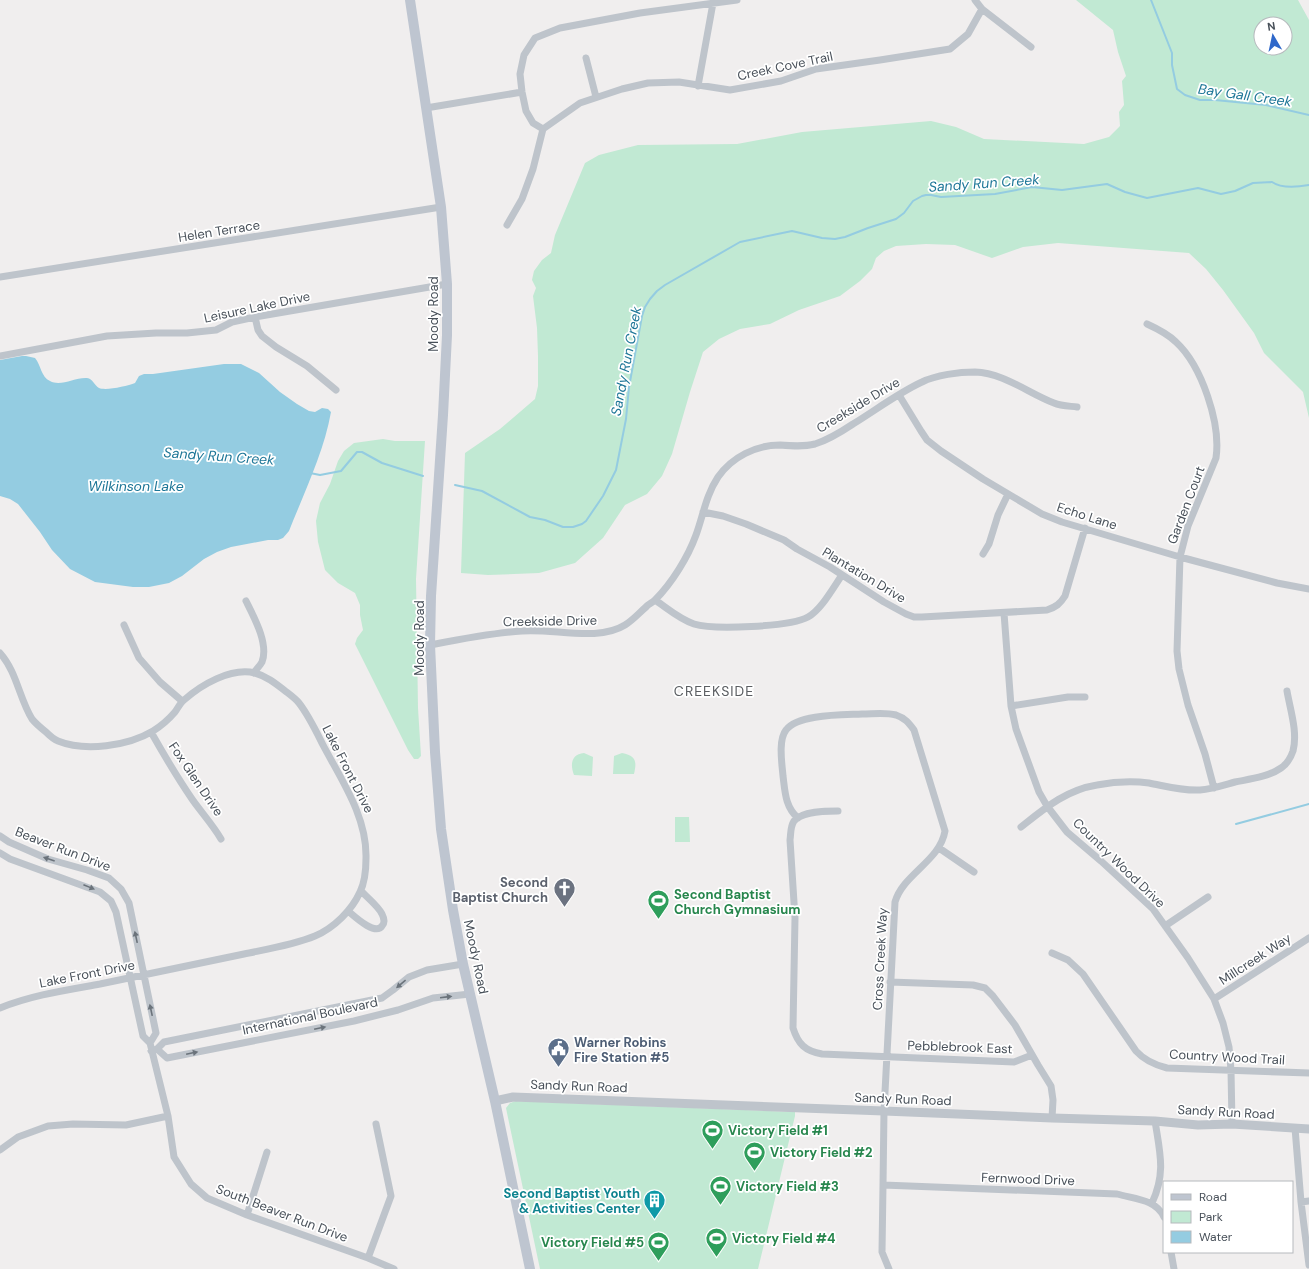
<svg xmlns="http://www.w3.org/2000/svg" width="1309" height="1269" viewBox="0 0 1309 1269" font-family="'DM Sans',sans-serif">
	<style>
		.green { fill: #c1e9d3; fill-rule: evenodd }
		.water { fill: #94cce1 }
		.lines { fill: none; stroke-linecap: round; stroke-linejoin: round }
		.stream { stroke: #94cce1; stroke-width: 2 }
		.minor { stroke: #bec4cb; stroke-width: 7 }
		.tertiary { stroke: #bec4cb; stroke-width: 9 }
		.secondary { stroke: #bec5d0; stroke-width: 10 }
		.oneway { fill: #6b737b }
		.labels { text-anchor: middle; dominant-baseline: central; stroke-width: 3.5; stroke-linejoin: round; paint-order: stroke }
		.street-label { font-size: 13px; fill: #485059; stroke: #fff }
		.worship-label { font-size: 13px; font-weight: bold; fill: #5b616d; stroke: #fff; text-anchor: end }
		.leisure-label { font-size: 13px; font-weight: bold; fill: #27864d; stroke: #fff; text-anchor: start }
		.service-label { font-size: 13px; font-weight: bold; fill: #4e5e75; stroke: #fff; text-anchor: start }
		.culture-label { font-size: 13px; font-weight: bold; fill: #0d838f; stroke: #fff; text-anchor: end }
		.water-label { font-size: 14px; font-style: italic; fill: #1d7697; stroke: #fff }
		.neighbourhood-label { font-size: 14px; letter-spacing: 1px; fill: #5b5e62; stroke: #fff }
	</style>
	<rect width="100%" height="100%" fill="#f0eeee"/>
	<!-- green -->
	<path class="green" d="M1076 0H1298L1309 20V418L1303 392 1264 353 1254 333 1223 290 1206 269 1189 253 1058 243 1023 247 992 258 955 245 926 244 896 246 884 251 876 258 872 269 860 281 840 296 799 310 770 324 740 329 719 339 703 352 690 392 672 454 662 476 647 494 625 505 603 538 575 563 539 573 488 575 461 573 465 453 500 429 535 399 538 386V356L537 328 533 296 536 288 532 280 534 271 542 260 551 253 555 235 585 163 599 155 638 145 737 144 802 132 931 121 956 127 984 139 1084 144 1109 137 1120 126 1119 112 1124 105 1122 81 1126 76 1118 52 1113 30ZM1261 24H1285V48H1261Z
		M383 439 395 441H425L416 579 418 708 421 756 418 759H414L408 750 355 644 357 638 363 630 360 615V605L355 593 338 583 325 570 318 542 316 521 320 503 330 484 338 461 344 451 354 443Z
		M584 753 593 757 592 776 574 775C570 765 571 754 584 753Z
		M622 753C636 756 637 761 634 774H613L614 756Z
		M675 817H689L690 842H675Z
		M516 1101 795 1112V1116L758 1269H540L507 1113 506 1108 510 1103Z"/>
	<!-- water -->
	<path class="water" d="M22 356H26L35 358C41 365 41 377 50 381 61 387 75 377 87 378 93 379 94 385 99 388 106 391 127 386 135 383L139 376 144 374H153L224 364H241L259 373 280 392 297 404 309 411 315 412 322 408 328 409 331 412C324 452 304 493 289 531L283 538 278 540H268L231 547 217 552 204 559 182 576 169 583 149 587H133L95 582 70 569 52 550 40 532 18 504 10 499 0 496V360Z"/>
	<g class="lines">
		<!-- stream -->
		<path class="stream" d="M1151 0 1172 53V65L1177 89 1185 95 1200 100H1215L1266 105 1309 115
			M310 473 320 475 341 471 357 452H362L382 463 423 476
			M455 485 482 491 530 517 545 520 563 527H573L582 524 586 521 603 496 616 470 626 419 629 387 642 316 645 307 650 299 657 291 665 285 740 242 792 231 822 238 835 239 845 237 868 228 896 219 904 213 913 201 922 196 926 195H931L941 197 995 194 1032 187 1062 190 1107 184 1125 192 1147 198 1198 188 1221 194 1235 191 1253 183 1272 182C1282 189 1298 187 1309 185
			M1236 824 1309 804"/>
		<!-- minor -->
		<path class="minor" d="M975 0 982 9 1031 47
			M586 58 596 97
			M698 86 713 3
			M426 108 522 92
			M543 129 533 123 526 111 522 92 520 74 524 55 535 38 560 28 640 13 737 0
			M507 225 522 199 533 169 543 129 580 103 622 89 648 83 679 82 730 90 781 81 816 69 880 60 950 49 968 34 982 9
			M0 277 441 207
			M255 317 258 330 262 336 276 347 307 366 336 390
			M1147 324C1158 329 1168 334 1176 342 1202 366 1221 424 1216 458L1188 526 1180 557 1177 651 1179 669 1188 705 1205 754 1214 788
			M0 356 107 336 156 333H187L216 330 232 322 255 317 447 284
			M899 395 921 431 927 440 941 451 983 479 1042 514 1062 522 1180 557 1277 583 1309 589
			M703 512 723 516 746 524 784 540 797 549 830 567 884 602 906 614 914 617H922L1047 610C1056 607 1060 604 1065 596L1085 528
			M983 554 989 544 998 515 1008 494
			M655 600C667 608 679 619 694 624 713 630 790 627 808 617 821 610 833 588 842 575
			M246 601C254 617 269 644 262 662 260 666 256 669 254 673
			M1004 613 1011 706 1016 729 1039 792 1047 806 1067 832 1101 861 1153 909 1188 958 1214 999 1223 1023 1229 1047 1231 1070 1232 1124
			M124 625 139 658 160 682 182 701
			M430 645C461 639 491 633 522 631 553 628 598 642 625 625 633 620 639 613 646 607 648 604 652 603 655 600 672 583 688 557 696 535 703 516 706 495 718 477 732 457 756 445 780 445 792 446 804 447 815 444 828 440 841 432 853 424 876 410 898 393 922 382 936 375 959 372 975 372 1004 373 1028 393 1054 403 1061 406 1069 406 1077 407
			M0 653C17 672 19 698 32 719 36 724 41 728 46 732 50 736 53 739 58 741 85 752 128 746 153 731 161 726 169 719 175 712 178 708 180 703 184 700 201 685 231 667 255 673 266 676 275 683 284 690 289 694 295 698 299 703 309 716 316 731 323 745 342 781 367 817 366 858 366 869 365 882 360 892 352 910 334 928 315 936 293 945 268 949 244 954 196 964 148 974 100 984 67 990 32 995 0 1008
			M1011 706 1068 697H1085
			M151 732C164 755 177 777 192 799 201 812 213 825 221 839
			M838 811C826 811 802 811 794 821 790 827 791 834 790 840L795 918 793 1028C798 1044 805 1051 822 1054L1014 1062 1032 1055
			M798 818C785 807 785 791 783 776 782 764 778 740 786 730 798 714 843 715 862 714 873 714 885 712 896 715 905 718 909 723 914 730L945 831C940 861 903 874 895 902L884 1111 883 1185 882 1252 889 1269
			M1021 827C1045 808 1066 790 1097 785 1113 782 1133 781 1149 783 1165 786 1182 791 1200 790 1212 789 1224 785 1235 782 1250 779 1268 777 1281 768 1287 764 1291 757 1293 751 1298 732 1290 709 1287 691
			M0 836 9 842 48 859 87 870 109 878 121 889 129 903 156 1033 150 1043
			M939 848 974 872
			M0 853 10 859 100 892 111 901 116 912 143 1036 150 1043 168 1116 174 1157 191 1184 207 1198 247 1215 368 1258 394 1269
			M348 911C354 916 375 936 382 926 385 923 384 918 382 914 379 907 367 897 361 891
			M1165 926 1208 897
			M1052 953 1068 960 1083 974 1136 1051C1145 1061 1155 1065 1167 1068L1309 1073
			M890 982 973 985 985 988 993 996 1015 1025 1038 1065 1051 1086 1053 1100 1052 1118
			M1214 999 1309 938
			M157 1049 167 1058 354 1021 398 1010 433 998 470 994
			M151 1051 157 1049 164 1042 382 998 393 990 409 977 427 970 463 964
			M1295 1128 1301 1202 1309 1265
			M0 1150 18 1137 48 1126 73 1124 126 1125 168 1116
			M883 1185 1117 1194C1134 1199 1156 1199 1164 1217
			M1301 1202 1309 1201
			M1152 1203C1166 1173 1160 1153 1155 1121
			M247 1215 267 1152
			M1171 1252 1174 1269
			M368 1258 391 1196 376 1124"/>
		<!-- tertiary -->
		<path class="tertiary" d="M495 1101 513 1097 884 1111 1052 1118 1155 1121 1198 1125 1232 1124 1309 1129"/>
		<!-- secondary -->
		<path class="secondary" d="M410 0 441 207 447 284V335L443 415 431 596 430 645 435 752 441 829 453 910 463 964 495 1101 530 1269"/>
	</g>
	<!-- one-way arrows -->
	<defs><path id="oneway-solid" d="M-6-.8H1V-3.2L6.5 0L1 3.2V.8H-6Z"/></defs>
	<g class="oneway">
		<use href="#oneway-solid" transform="translate(49 859) rotate(-161)"/>
		<use href="#oneway-solid" transform="translate(89 887) rotate(22)"/>
		<use href="#oneway-solid" transform="translate(136 937) rotate(-102)"/>
		<use href="#oneway-solid" transform="translate(401 984) rotate(140)"/>
		<use href="#oneway-solid" transform="translate(446 997) rotate(-7)"/>
		<use href="#oneway-solid" transform="translate(151 1010) rotate(-102)"/>
		<use href="#oneway-solid" transform="translate(320 1028) rotate(-12)"/>
		<use href="#oneway-solid" transform="translate(192 1053) rotate(-12)"/>
	</g>
	<!-- icons -->
	<defs>
		<symbol id="church-pin" viewBox="-11 -11 22 30"><path d="M0 17L-7.5 6A9.5 9.5 0 1 1 7.5 6Z" fill="#6b7280" stroke="#fff"/><path d="M-1.2-6h2.4v3.5h3.3v2.4h-3.3V6h-2.4V-.1h-3.3v-2.4h3.3Z" fill="#fff"/></symbol>
		<symbol id="stadium-pin" viewBox="-11 -11 22 30"><path d="M0 17L-7.5 6A9.5 9.5 0 1 1 7.5 6Z" fill="#2e9e5b" stroke="#fff"/><path d="M0-5a6.5 5 0 1 0 0 10a6.5 5 0 1 0 0-10ZM-3.5-1.8h7v3.6h-7Z" fill="#fff"/></symbol>
		<symbol id="civic-pin" viewBox="-11 -11 22 30"><path d="M0 17L-7.5 6A9.5 9.5 0 1 1 7.5 6Z" fill="#5c6f8a" stroke="#fff"/><path d="M-.6-6.5H3V-4.5H.6V-3L4-1V1h2V6H-6V1h2V-1L-.6-3ZM-1.2 2.5V6h2.4V2.5Z" fill="#fff"/></symbol>
		<symbol id="building-pin" viewBox="-11 -11 22 30"><path d="M0 17L-7.5 6A9.5 9.5 0 1 1 7.5 6Z" fill="#0f9aa8" stroke="#fff"/><path d="M-4-6H4V6H1V3H-1V6H-4ZM-2.5-4.3h1.7v1.8h-1.7ZM.8-4.3h1.7v1.8H.8ZM-2.5-1h1.7V.8h-1.7ZM.8-1h1.7V.8H.8Z" fill="#fff"/></symbol>
	</defs>
	<g fill-rule="evenodd">
		<use href="#church-pin" x="552" y="876" width="25" height="34"/>
		<use href="#stadium-pin" x="646" y="888" width="25" height="34"/>
		<use href="#civic-pin" x="546" y="1036" width="25" height="34"/>
		<use href="#stadium-pin" x="700" y="1118" width="25" height="34"/>
		<use href="#stadium-pin" x="742" y="1140" width="25" height="34"/>
		<use href="#stadium-pin" x="708" y="1174" width="25" height="34"/>
		<use href="#building-pin" x="642" y="1188" width="25" height="34"/>
		<use href="#stadium-pin" x="704" y="1226" width="25" height="34"/>
		<use href="#stadium-pin" x="646" y="1230" width="25" height="34"/>
	</g>
	<g class="labels">
		<!-- street labels -->
		<g class="street-label">
			<text transform="translate(785 66) rotate(-12)">Creek Cove Trail</text>
			<text transform="translate(219 231) rotate(-9)">Helen Terrace</text>
			<text transform="translate(257 307) rotate(-12)">Leisure Lake Drive</text>
			<text transform="translate(433 314) rotate(-90)">Moody Road</text>
			<text transform="translate(858 405) rotate(-31)">Creekside Drive</text>
			<text transform="translate(1186 505) rotate(-69)">Garden Court</text>
			<text transform="translate(1087 516) rotate(18)">Echo Lane</text>
			<text transform="translate(864 575) rotate(31)">Plantation Drive</text>
			<text transform="translate(550 621) rotate(-1)">Creekside Drive</text>
			<text transform="translate(419 638) rotate(-90)">Moody Road</text>
			<text transform="translate(348 769) rotate(63)">Lake Front Drive</text>
			<text transform="translate(196 779) rotate(56)">Fox Glen Drive</text>
			<text transform="translate(63 849) rotate(21)">Beaver Run Drive</text>
			<text transform="translate(1119 863) rotate(44)">Country Wood Drive</text>
			<text transform="translate(476 957) rotate(78)">Moody Road</text>
			<text transform="translate(880 959) rotate(-87)">Cross Creek Way</text>
			<text transform="translate(1255 959) rotate(-33)">Millcreek Way</text>
			<text transform="translate(87 974) rotate(-11)">Lake Front Drive</text>
			<text transform="translate(310 1016) rotate(-12)">International Boulevard</text>
			<text transform="translate(960 1047) rotate(2)">Pebblebrook East</text>
			<text transform="translate(1227 1057) rotate(3)">Country Wood Trail</text>
			<text transform="translate(579 1086) rotate(2)">Sandy Run Road</text>
			<text transform="translate(903 1099) rotate(2)">Sandy Run Road</text>
			<text transform="translate(1226 1112) rotate(3)">Sandy Run Road</text>
			<text transform="translate(1028 1179) rotate(2)">Fernwood Drive</text>
			<text transform="translate(282 1213) rotate(21)">South Beaver Run Drive</text>
		</g>
		<!-- worship labels -->
		<g class="worship-label">
			<text x="548" y="882">Second<tspan x="548" dy="15">Baptist Church</tspan></text>
		</g>
		<!-- leisure labels -->
		<g class="leisure-label">
			<text x="674" y="894">Second Baptist<tspan x="674" dy="15">Church Gymnasium</tspan></text>
			<text x="728" y="1130">Victory Field #1</text>
			<text x="770" y="1152">Victory Field #2</text>
			<text x="736" y="1186">Victory Field #3</text>
			<text x="732" y="1238">Victory Field #4</text>
			<text x="644" y="1242" text-anchor="end">Victory Field #5</text>
		</g>
		<!-- service labels -->
		<g class="service-label">
			<text x="574" y="1042">Warner Robins<tspan x="574" dy="15">Fire Station #5</tspan></text>
		</g>
		<!-- culture labels -->
		<g class="culture-label">
			<text x="640" y="1193">Second Baptist Youth<tspan x="640" dy="15">&amp; Activities Center</tspan></text>
		</g>
		<!-- water labels -->
		<g class="water-label">
			<text transform="translate(1245 95) rotate(8)">Bay Gall Creek</text>
			<text transform="translate(984 183) rotate(-4)">Sandy Run Creek</text>
			<text transform="translate(626 361) rotate(-79)">Sandy Run Creek</text>
			<text transform="translate(219 456) rotate(4)">Sandy Run Creek</text>
			<text x="136" y="486">Wilkinson Lake</text>
		</g>
		<!-- neighbourhood labels -->
		<g class="neighbourhood-label">
			<text x="714" y="691">CREEKSIDE</text>
		</g>
	</g>
	<!-- legend -->
	<rect x="1163" y="1181" width="130" height="72" fill="#ffffff" stroke="#b6b9bd"/>
	<rect x="1171" y="1194" width="20" height="6" fill="#bec5d0" stroke="#b6b9bd"/>
	<text x="1199" y="1201" font-size="12" fill="#485059">Road</text>
	<rect x="1171" y="1211" width="20" height="12" fill="#c1e9d3" stroke="#b6b9bd"/>
	<text x="1199" y="1221" font-size="12" fill="#485059">Park</text>
	<rect x="1171" y="1231" width="20" height="12" fill="#94cce1" stroke="#b6b9bd"/>
	<text x="1199" y="1241" font-size="12" fill="#485059">Water</text>
	<!-- north arrow -->
	<g transform="translate(1273 36) rotate(351)"><circle r="19" fill="#ffffff" stroke="#b6b9bd"/>
	<path d="M0-3L7 15L0 10L-7 15Z" fill="#2f68ca"/>
	<text y="-6" font-size="11" font-weight="bold" text-anchor="middle" fill="#485059">N</text>
	</g>
</svg>
